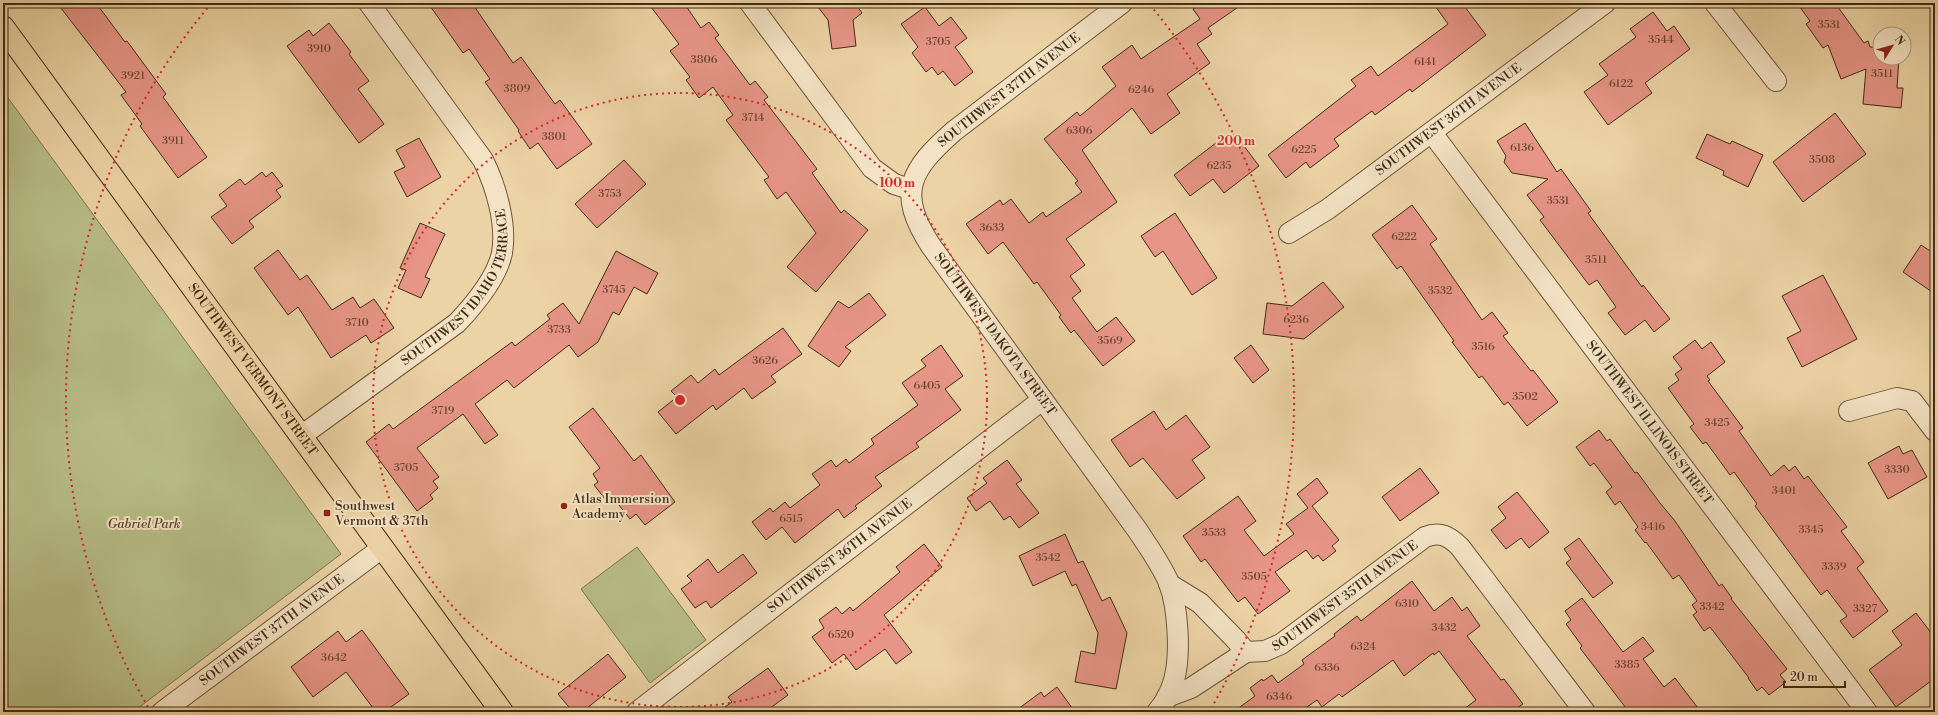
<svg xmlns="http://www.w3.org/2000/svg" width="1938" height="715" viewBox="0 0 1938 715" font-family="'Libre Bodoni',serif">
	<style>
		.green { fill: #b7bc86; stroke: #7c744e }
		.building { fill: #e79587; stroke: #412c16 }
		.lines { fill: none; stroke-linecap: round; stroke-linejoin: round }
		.minor-casing { stroke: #6c563a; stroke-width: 22 }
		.major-casing { stroke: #412c16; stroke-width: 24 }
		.minor { stroke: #f3e2c4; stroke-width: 20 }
		.major { stroke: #ecd3a5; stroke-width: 22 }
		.ring { fill: none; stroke: #d62828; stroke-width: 2; stroke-dasharray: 2 4 }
		.poi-dot { fill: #8f2418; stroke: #f3e2c4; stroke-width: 1.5 }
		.labels { text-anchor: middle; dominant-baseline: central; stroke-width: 4; stroke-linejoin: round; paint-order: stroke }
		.number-label { font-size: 11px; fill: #6a4632 }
		.street-label { font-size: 13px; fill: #412c16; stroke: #f3e2c4 }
		.poi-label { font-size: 13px; fill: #412c16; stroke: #f3e2c4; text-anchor: start }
		.park-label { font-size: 13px; font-style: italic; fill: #59492c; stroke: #f3e2c4 }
		.centre { fill: #d62828; stroke: #f3e2c4; stroke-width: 2 }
		.ring-label { font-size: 12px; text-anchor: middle; font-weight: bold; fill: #d62828; stroke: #f3e2c4; stroke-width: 4; stroke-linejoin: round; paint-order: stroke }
	</style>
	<rect width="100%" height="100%" fill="#ecd3a5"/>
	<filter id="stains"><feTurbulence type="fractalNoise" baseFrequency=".005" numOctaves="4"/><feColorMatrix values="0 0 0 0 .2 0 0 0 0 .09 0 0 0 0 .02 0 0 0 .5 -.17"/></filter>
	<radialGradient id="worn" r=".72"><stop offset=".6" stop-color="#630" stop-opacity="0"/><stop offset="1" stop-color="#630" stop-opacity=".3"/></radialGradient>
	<!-- green -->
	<path class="green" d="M3 91 341 554 133 712H3Z
		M637 547 706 640 650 683 581 589Z"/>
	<!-- building -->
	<path class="building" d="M57 3H96L125 42 127 41 166 94 163 97 207 157 178 178 140 126 142 124 121 95 126 92Z
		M428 3H472L513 63 521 57 555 104 560 100 592 144 557 169 538 143 530 149 518 131 519 130 485 82 490 79 469 49 463 53Z
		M648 3H684L701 28 709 22 719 35 715 38 750 85 755 81 768 97 764 100 817 169 812 173 841 213 844 210 868 230 816 292 787 267 816 233 786 192 777 199 764 180 769 177 726 120 733 115 713 87 699 98 686 80 690 77 670 51 679 44Z
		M815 3H855L862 13 853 20 856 46 832 49 828 20Z
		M1202 3H1244L1208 28 1212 34 1197 44 1210 63 1167 94 1180 113 1151 134 1132 108 1082 150 1117 202 1066 239 1085 265 1070 276 1081 291 1072 298 1097 332 1116 317 1135 341 1103 366 1074 330 1071 333 1059 317 1061 315 1037 282 1034 284 1003 242 988 254 966 224 1000 200 1003 205 1011 199 1029 223 1043 212 1046 217 1082 192 1075 183 1078 181 1044 139 1077 112 1080 116 1116 86 1102 67 1132 45 1141 59 1200 19 1193 9Z
		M1433 3H1462L1486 35 1412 92 1410 89 1375 115 1372 111 1334 139 1339 146 1310 168 1306 162 1286 178 1268 155 1356 86 1351 80 1371 66 1378 76 1448 24Z
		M1797 3H1835L1864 43 1868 41 1870 47 1880 48V58H1899L1897 88H1903L1901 108 1863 104 1866 69 1841 79 1828 45 1823 48 1806 24 1810 21Z
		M925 7 939 26 951 17 967 38 955 47 973 72 955 86 943 71 938 75 932 67 926 72 912 53 918 47 901 24Z
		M1653 12 1667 31 1674 26 1690 49 1645 83 1652 93 1608 125 1584 92 1608 75 1599 64 1636 37 1630 29Z
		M329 23 351 52 349 54 369 81 358 89 384 124 359 143 287 46 309 30 313 36Z
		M1835 113 1866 154 1803 202 1773 162Z
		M1525 123 1557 172 1561 169 1591 211 1588 213 1642 287 1643 285 1670 319 1654 332 1645 320 1625 335 1608 313 1616 307 1597 280 1589 285 1540 220 1544 217 1527 195 1548 179 1512 173 1504 162 1506 156 1497 141Z
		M1235 134 1259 166 1224 193 1213 179 1190 196 1174 175 1225 136 1228 139Z
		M1707 134 1730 144 1732 141 1763 155 1748 187 1723 175 1724 171 1696 158Z
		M419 138 441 177 407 197 394 172 405 167 396 150Z
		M624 160 646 184 597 228 575 204Z
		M262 172 266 177 272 172 283 186 276 190 281 197 249 221 254 227 232 244 211 217 227 206 219 195 240 179 245 185Z
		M1412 205 1437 239 1430 244 1482 320 1492 312 1508 333 1503 336 1531 371 1533 370 1558 402 1527 426 1508 402 1504 405 1482 376 1479 378 1452 342 1454 341 1401 266 1397 269 1372 235Z
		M1175 213 1217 278 1192 295 1163 251 1155 257 1141 236Z
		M420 223 445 234 425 277 430 279 421 298 398 288 406 270 400 268Z
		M1921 245 1935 254V294L1903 272Z
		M278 250 300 280 307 275 332 310 353 297 360 308 374 299 394 328 371 343 366 335 331 358 298 307 288 315 254 268Z
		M616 251 658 273 647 294 634 287 619 315 613 312 598 342 578 357 569 345 514 388 507 380 475 404 498 435 485 444 463 414 417 448 439 477 433 481 438 488 430 495 433 499 417 511 366 442 389 424 393 429 512 342 515 346 550 319 547 315 563 303 579 324Z
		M1823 275 1857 339 1802 367 1787 338 1801 331 1782 296Z
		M1323 282 1344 307 1304 339 1263 334 1267 303 1292 306Z
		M869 293 886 315 845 347 851 351 839 367 808 346 838 301 849 308Z
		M783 328 802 354 771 376 776 382 752 399 744 388 716 410 713 405 676 434 658 412 677 397 671 391 691 375 698 383 715 369 719 375Z
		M1695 340 1702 349 1711 342 1725 362 1707 376 1710 380 1708 381 1743 428 1739 431 1771 476 1784 465 1789 471 1795 466 1804 479 1808 476 1847 527 1841 531 1864 562 1857 568 1888 611 1853 638 1840 621 1847 616 1827 590 1821 595 1755 506 1757 504 1734 472 1730 475 1706 442 1703 444 1690 427 1694 424 1668 388 1679 380 1675 374 1682 369 1673 357Z
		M941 345 963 376 945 389 961 410 916 443 919 447 875 477 882 486 855 506 857 508 844 518 838 509 795 543 782 527 766 540 752 522 770 508 773 512 785 502 790 508 820 485 812 474 831 460 836 467 846 459 849 463 874 444 871 439 918 405 902 383 926 366 921 360Z
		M1251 345 1269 370 1253 383 1234 358Z
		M593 408 634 461 641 455 675 502 645 525 636 514 630 519 611 495 605 499 594 485 598 482 593 474 600 468 569 427Z
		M1154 411 1166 430 1186 415 1210 447 1192 460 1205 478 1177 499 1143 458 1130 467 1111 440Z
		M1599 430 1607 441 1610 439 1635 473 1637 472 1660 503 1675 521 1719 586 1722 584 1732 598 1731 599 1787 669 1780 675 1786 682 1769 695 1762 687 1757 691 1748 678H1749L1710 627 1704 631 1693 615 1697 612 1692 605 1697 601 1679 575 1673 579 1646 542 1645 543 1635 530 1638 527 1620 501 1615 505 1606 492 1612 487 1594 463 1590 466 1576 447Z
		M1899 446 1903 454 1912 450 1927 477 1888 499 1868 463Z
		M1007 460 1022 480 1016 484 1039 513 1019 528 1010 516 1004 520 990 501 976 511 967 498 987 483 983 478Z
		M1420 468 1439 493 1400 521 1382 497Z
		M1317 478 1328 493 1312 506 1339 540 1332 546 1336 551 1323 561 1318 555 1313 559 1306 550 1275 572 1290 591 1258 614 1245 597 1238 602 1205 559 1201 562 1183 536 1238 496 1256 521 1244 530 1264 556 1294 534 1286 524 1308 508 1297 494Z
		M1517 492 1549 532 1529 548 1521 538 1506 549 1491 530 1506 518 1498 507Z
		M1065 534 1078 563 1083 561 1102 601 1110 597 1127 633 1116 689 1075 682 1081 651 1095 654 1098 633 1076 584 1072 586 1065 571 1033 586 1019 556Z
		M1579 538 1613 583 1593 598 1566 563 1571 559 1564 549Z
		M924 544 942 567 884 615 912 652 896 664 885 649 856 670 844 654 832 663 812 637 824 628 819 620 836 607 842 614 850 607 853 611 900 572 896 567Z
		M743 554 757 573 711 608 706 601 695 608 681 589 692 581 687 576 708 559 718 573Z
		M1412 581 1434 611 1452 597 1462 611 1467 607 1480 626 1467 636 1501 680 1504 679 1523 704 1511 712H1460L1476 700 1439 651 1434 655 1433 653 1404 676 1393 660 1342 697 1339 694 1322 707 1317 700 1300 712H1233L1255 696 1250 688 1262 679 1263 681 1272 675 1278 683 1304 664 1302 660 1335 636 1334 634 1357 616 1361 621Z
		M1582 598 1623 652 1643 637 1654 651 1643 659 1664 687 1675 678 1701 712H1629L1580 648 1582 646 1566 624 1571 620 1565 611Z
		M1916 613 1935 638V678L1896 707 1869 670 1902 645 1892 631Z
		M362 630 409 694 384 712H376L346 672 313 697 291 667 338 631 346 642Z
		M608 654 626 677 582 712H573L558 694Z
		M768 668 788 695 765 712H718L732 702 728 697Z
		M1057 687 1075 712H1014L1041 692 1044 697Z"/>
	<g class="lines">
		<defs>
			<g id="minor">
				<path d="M750 3 872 168 894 184 910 189"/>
				<path id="s1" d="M1122 3 954 131C910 170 896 192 931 246L1138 531C1149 548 1161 564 1169 583 1178 607 1181 655 1174 680 1171 691 1165 703 1157 712"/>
				<path d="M1715 3 1776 81"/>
				<path id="s2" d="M1432 133 1867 712"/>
				<path id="s3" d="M1289 233 1328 209 1605 3"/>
				<path d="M1849 411 1897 398 1912 401 1935 431"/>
				<path id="s4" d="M301 436 457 323C474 305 497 277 502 253 507 224 496 186 483 160L369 3"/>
				<path id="s5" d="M1169 584 1200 603 1236 640 1246 652 1265 651 1281 644 1425 537C1440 531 1449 536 1460 547L1585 712"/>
				<path d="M1167 697 1191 688 1246 652"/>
				<path id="s6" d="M162 712 382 548"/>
				<path id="s7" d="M637 712 1042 400"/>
			</g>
			<g id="major">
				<path id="s8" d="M3 27 502 712"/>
			</g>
		</defs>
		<!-- minor casing -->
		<use href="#minor" class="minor-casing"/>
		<!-- major casing -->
		<use href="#major" class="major-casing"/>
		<!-- minor -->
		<use href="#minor" class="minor"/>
		<!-- major -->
		<use href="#major" class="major"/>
	</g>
	<!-- distance rings -->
	<g class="ring">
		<circle cx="680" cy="400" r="307"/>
		<path d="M151 712A614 614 0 0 1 210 5M1150 5A614 614 0 0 1 1209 712"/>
	</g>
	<!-- markers -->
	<g class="poi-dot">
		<circle cx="564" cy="506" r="4"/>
		<rect x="323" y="509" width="8" height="8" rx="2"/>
	</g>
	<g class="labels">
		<!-- number labels -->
		<g class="number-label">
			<text x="1829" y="25">3531</text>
			<text x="1661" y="40">3544</text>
			<text x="938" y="42">3705</text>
			<text x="319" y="49">3910</text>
			<text x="704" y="60">3806</text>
			<text x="1425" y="62">6141</text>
			<text x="1882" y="74">3511</text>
			<text x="133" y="76">3921</text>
			<text x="1621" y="84">6122</text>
			<text x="517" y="89">3809</text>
			<text x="1141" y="90">6246</text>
			<text x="753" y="118">3714</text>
			<text x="1079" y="131">6306</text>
			<text x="554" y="137">3801</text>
			<text x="173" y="141">3911</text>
			<text x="1522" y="148">6136</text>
			<text x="1304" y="150">6225</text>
			<text x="1822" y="160">3508</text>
			<text x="1219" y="166">6235</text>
			<text x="610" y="194">3753</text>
			<text x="1558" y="201">3531</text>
			<text x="992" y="228">3633</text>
			<text x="1404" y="237">6222</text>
			<text x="1596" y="260">3511</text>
			<text x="614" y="290">3745</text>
			<text x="1440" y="291">3532</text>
			<text x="1296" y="320">6236</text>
			<text x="357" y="323">3710</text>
			<text x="559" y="330">3733</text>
			<text x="1110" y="341">3569</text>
			<text x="1483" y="347">3516</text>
			<text x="765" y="361">3626</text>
			<text x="927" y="386">6405</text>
			<text x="1525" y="397">3502</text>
			<text x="443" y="411">3719</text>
			<text x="1717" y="423">3425</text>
			<text x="406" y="468">3705</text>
			<text x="1897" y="470">3330</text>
			<text x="1784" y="491">3401</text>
			<text x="791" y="519">6515</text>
			<text x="1653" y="527">3416</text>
			<text x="1811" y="530">3345</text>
			<text x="1214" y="533">3533</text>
			<text x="1048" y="558">3542</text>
			<text x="1834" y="567">3339</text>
			<text x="1254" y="577">3505</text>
			<text x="1407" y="604">6310</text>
			<text x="1712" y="607">3342</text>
			<text x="1865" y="609">3327</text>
			<text x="1444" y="628">3432</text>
			<text x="841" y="635">6520</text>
			<text x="1363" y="647">6324</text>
			<text x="334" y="658">3642</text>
			<text x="1627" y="665">3385</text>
			<text x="1327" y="668">6336</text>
			<text x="1279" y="697">6346</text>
		</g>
		<!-- street labels -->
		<g class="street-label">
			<text transform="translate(1009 90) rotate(-38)">SOUTHWEST 37TH AVENUE</text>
			<text stroke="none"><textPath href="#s3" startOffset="196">SOUTHWEST 36TH AVENUE</textPath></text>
			<text stroke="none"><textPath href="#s4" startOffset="223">SOUTHWEST IDAHO TERRACE</textPath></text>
			<text stroke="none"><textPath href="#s1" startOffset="455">SOUTHWEST DAKOTA STREET</textPath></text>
			<text stroke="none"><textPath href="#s8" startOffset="424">SOUTHWEST VERMONT STREET</textPath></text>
			<text stroke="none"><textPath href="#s2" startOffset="362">SOUTHWEST ILLINOIS STREET</textPath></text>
			<text stroke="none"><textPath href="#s7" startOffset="256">SOUTHWEST 36TH AVENUE</textPath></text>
			<text stroke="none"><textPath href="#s5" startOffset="220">SOUTHWEST 35TH AVENUE</textPath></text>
			<text stroke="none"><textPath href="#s6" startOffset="137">SOUTHWEST 37TH AVENUE</textPath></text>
		</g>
		<!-- poi labels -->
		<g class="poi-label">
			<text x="572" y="499">Atlas Immersion<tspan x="572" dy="15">Academy</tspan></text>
			<text x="335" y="506">Southwest<tspan x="335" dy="15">Vermont &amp; 37th</tspan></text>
		</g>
		<!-- park labels -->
		<g class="park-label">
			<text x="144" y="524">Gabriel Park</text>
		</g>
	</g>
	<circle cx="680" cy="400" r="6" class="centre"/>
	<g class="ring-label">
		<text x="1236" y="145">200 m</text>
		<text x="897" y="187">100 m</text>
	</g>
	<!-- margin -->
	<rect width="1938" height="715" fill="none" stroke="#ecd3a5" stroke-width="16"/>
	<rect x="4" y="4" width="1930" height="707" fill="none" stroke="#412c16" stroke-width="2"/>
	<rect x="8" y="8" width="1922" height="699" fill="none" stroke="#412c16"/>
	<!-- north arrow -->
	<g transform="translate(1892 46) rotate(53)"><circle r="19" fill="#f3e2c4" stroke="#ac997e"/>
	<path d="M0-3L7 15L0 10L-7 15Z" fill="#8f2418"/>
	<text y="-6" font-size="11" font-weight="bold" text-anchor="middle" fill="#412c16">N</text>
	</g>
	<!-- scale -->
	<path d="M1784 681v6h61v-6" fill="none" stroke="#412c16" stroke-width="2"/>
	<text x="1790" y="681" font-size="12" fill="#412c16" stroke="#f3e2c4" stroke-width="3" paint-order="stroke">20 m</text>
	<rect width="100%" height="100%" filter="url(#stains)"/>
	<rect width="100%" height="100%" fill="url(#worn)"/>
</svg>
